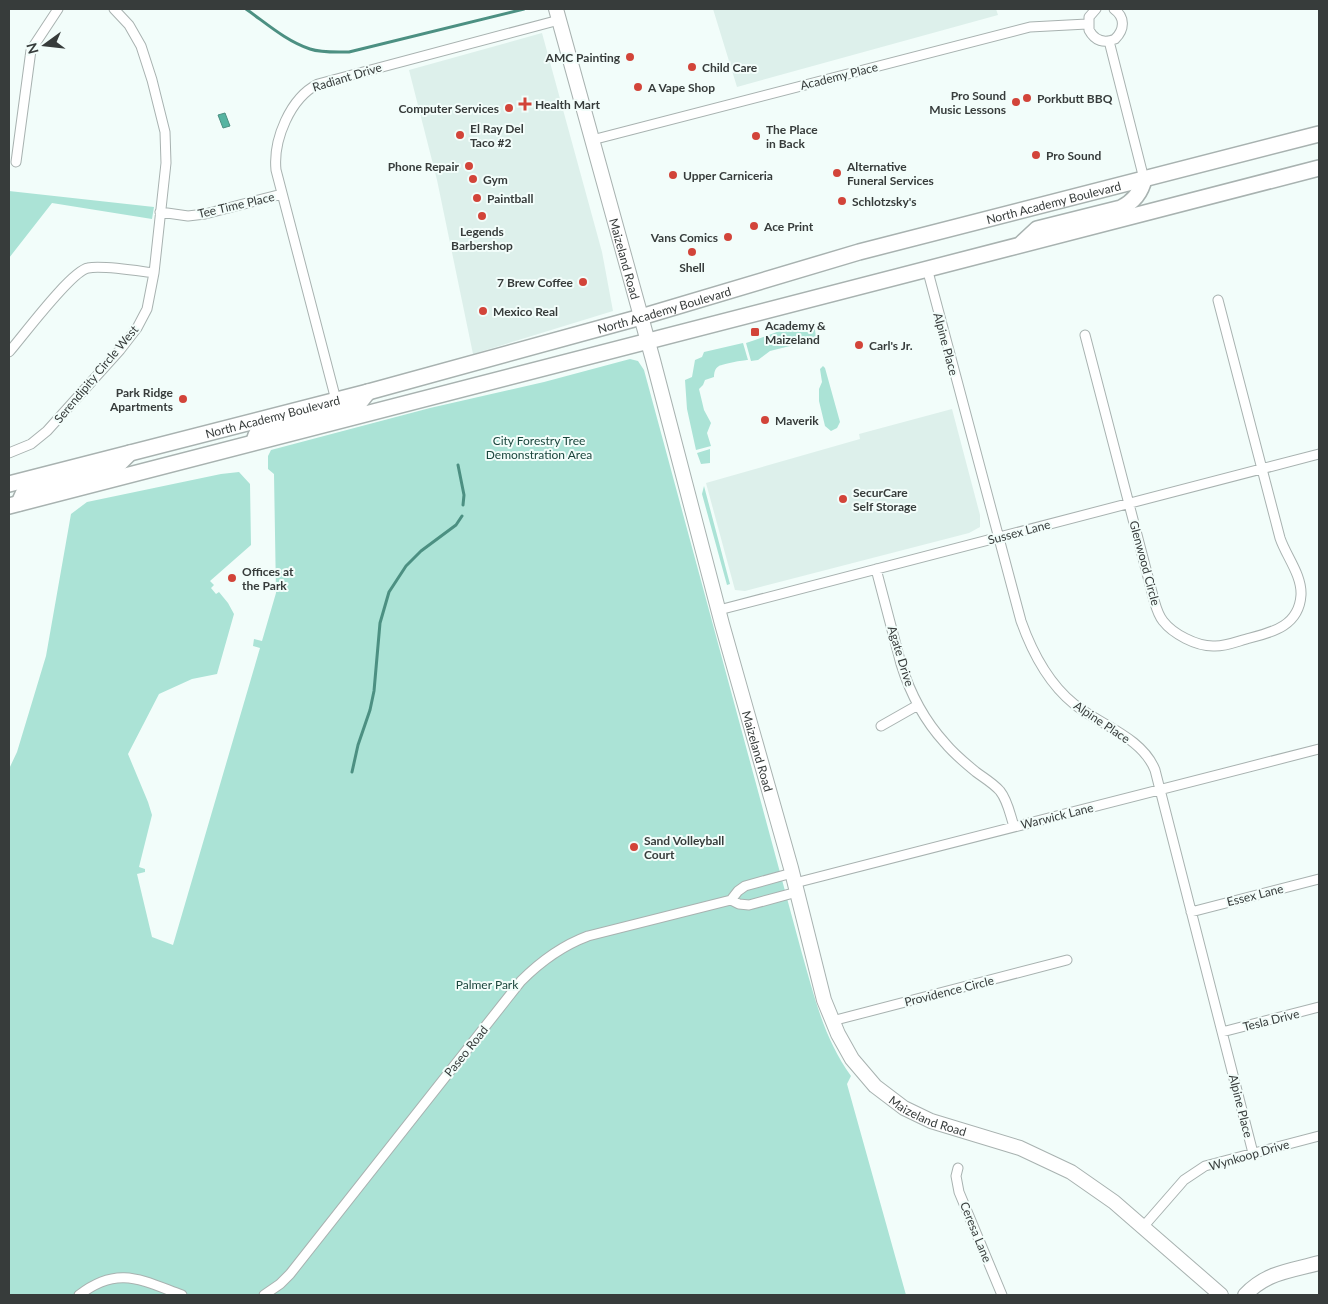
<svg xmlns="http://www.w3.org/2000/svg" width="1328" height="1304" viewBox="0 0 1328 1304" font-family="Lato,sans-serif">
	<style>
		.built { fill: #ddf0eb }
		.green { fill: #abe3d6 }
		.water { fill: #55b4a1; stroke: #4c9082 }
		.lines { fill: none; stroke-linecap: round; stroke-linejoin: round }
		.stream { stroke: #4c9082; stroke-width: 3 }
		.minor-casing { stroke: #a8b2b0; stroke-width: 11 }
		.secondary-casing { stroke: #a8b2b0; stroke-width: 16 }
		.primary-casing { stroke: #a8b2b0; stroke-width: 18 }
		.trunk-casing { stroke: #a8b2b0; stroke-width: 18 }
		.minor { stroke: #fff; stroke-width: 9 }
		.secondary { stroke: #fff; stroke-width: 14 }
		.primary { stroke: #fff; stroke-width: 15 }
		.trunk { stroke: #fff; stroke-width: 15 }
		.poi-dot { fill: #d24439; stroke: #f2fdfa; stroke-width: 2 }
		.labels { text-anchor: middle; dominant-baseline: central; stroke-width: 4; stroke-linejoin: round; paint-order: stroke }
		.poi-label { font-size: 12px; font-weight: bold; fill: #373c3b; stroke: #f2fdfa; text-anchor: start }
		.street-label { font-size: 12px; fill: #373c3b; stroke: #f2fdfa }
		.park-label { font-size: 12px; fill: #1b463d; stroke: #f2fdfa }
	</style>
	<rect width="100%" height="100%" fill="#f2fdfa"/>
	<!-- built -->
	<path class="built" d="M713 9H996L998 15 737 87Z
		M542 33 602 252 613 311 473 354 437 180 409 70Z
		M952 409 980 515V527L969 533 745 591 735 590 706 483 860 439 859 434Z"/>
	<!-- green -->
	<path class="green" d="M9 191 154 207 152 219 52 203 9 258Z
		M809 323 815 330 816 337 811 343 794 345 770 351 758 360 751 361 746 343C767 337 787 326 809 323Z
		M743 343 748 360C743 360 723 364 719 366 715 368 714 373 714 377L705 380 703 385 699 389 704 410 711 423 707 433 711 446 696 450 687 409 685 380 692 377 695 360 702 357 704 352Z
		M630 359 638 361 644 370 801 950C814 995 823 1037 851 1076L847 1084 906 1295H9V769L17 752 46 656 71 514 87 502 221 474 239 472 250 484 251 545 210 581 214 585 211 588 216 594 219 592 228 603 234 614 217 674 192 679 159 694 128 754 148 802 152 815 139 867 145 869V872L137 874 152 937 173 945 260 648 253 646 254 639 262 641 276 593 274 474 268 469V456L271 450 430 408 544 382Z
		M823 366 825 368 840 422 837 428 831 431 825 426 819 401V389L822 382 820 369Z
		M710 449V463L701 464 697 453Z
		M704 486 730 584 727 585 702 494Z"/>
	<!-- water -->
	<path class="water" d="M225 113 230 126 223 128 218 115Z"/>
	<g class="lines">
		<!-- stream -->
		<path class="stream" d="M246 9C266 23 286 41 310 49 322 53 336 52 349 52L524 9
			M458 465 464 495 463 505
			M352 772 358 745 370 710 374 691 380 623 389 592 406 566 421 551 456 525 462 516"/>
		<defs>
			<path id="minor" d="M1096 9 1089 17V30C1095 41 1104 44 1115 39 1125 29 1125 17 1114 9
				M1109 41 1144 179
				M592 140 1030 27 1087 24
				M16 162 31 50 58 9
				M160 212 188 216 205 214 282 194
				M927 268 1021 621C1032 652 1048 683 1074 704 1100 725 1142 737 1155 770L1253 1153
				M1085 335 1154 600C1156 607 1158 615 1163 621 1173 634 1196 646 1213 646 1225 647 1238 641 1250 638 1274 632 1299 625 1301 595 1302 575 1286 556 1280 538L1218 300
				M9 352C23 336 71 271 88 268 103 265 138 271 154 273
				M336 400 276 170C273 140 290 98 318 84L559 20
				M9 453 31 444 47 431 120 350 137 328 147 309 154 273 166 163 165 132 152 80 141 46 129 25 114 9
				M876 569 901 664C910 693 924 720 945 743 954 754 965 763 976 772 984 778 993 783 1000 791 1008 801 1010 815 1014 826
				M719 610 1319 454
				M881 726 918 705
				M795 883 1319 749
				M731 900 739 904 749 905 797 892
				M1191 912 1319 879
				M832 1021 1067 960
				M1222 1032 1319 1007
				M958 1168 956 1176 959 1192 1002 1295
				M1143 1227 1184 1180 1205 1166 1319 1136
				M79 1295C118 1265 141 1280 182 1295
				M264 1295 280 1284 290 1274 521 981C541 961 561 946 588 936L731 900 738 891 745 886 792 873"/>
			<g id="secondary">
				<path id="s1" d="M556 9 653 360 722 624 791 868 824 1000 838 1034 852 1059 875 1086 904 1108 931 1121 1020 1148 1071 1172 1114 1202 1221 1295"/>
				<path d="M1245 1295C1267 1272 1290 1271 1319 1263"/>
			</g>
			<path id="primary" d="M254 441 256 435 266 429 348 407 360 402 368 392
				M19 503 23 494 26 489 118 465 130 453"/>
			<g id="trunk">
				<path d="M1022 243 1037 229 1121 208C1133 202 1141 193 1144 179"/>
				<path id="s2" d="M9 484 368 392 641 317 859 252 1319 134"/>
				<path d="M9 506 1319 168"/>
			</g>
		</defs>
		<!-- minor casing -->
		<use href="#minor" class="minor-casing"/>
		<!-- secondary casing -->
		<use href="#secondary" class="secondary-casing"/>
		<!-- primary casing -->
		<use href="#primary" class="primary-casing"/>
		<!-- trunk casing -->
		<use href="#trunk" class="trunk-casing"/>
		<!-- minor -->
		<use href="#minor" class="minor"/>
		<!-- secondary -->
		<use href="#secondary" class="secondary"/>
		<!-- primary -->
		<use href="#primary" class="primary"/>
		<!-- trunk -->
		<use href="#trunk" class="trunk"/>
	</g>
	<!-- markers -->
	<g class="poi-dot">
		<circle cx="630" cy="57" r="5"/>
		<circle cx="692" cy="67" r="5"/>
		<circle cx="638" cy="87" r="5"/>
		<circle cx="1027" cy="98" r="5"/>
		<circle cx="1016" cy="102" r="5"/>
		<path d="M522.5 96.5h5v5h5v5h-5v5h-5v-5h-5v-5h5z"/>
		<circle cx="509" cy="108" r="5"/>
		<circle cx="460" cy="135" r="5"/>
		<circle cx="756" cy="136" r="5"/>
		<circle cx="1036" cy="155" r="5"/>
		<circle cx="469" cy="166" r="5"/>
		<circle cx="837" cy="173" r="5"/>
		<circle cx="673" cy="175" r="5"/>
		<circle cx="473" cy="179" r="5"/>
		<circle cx="477" cy="198" r="5"/>
		<circle cx="842" cy="201" r="5"/>
		<circle cx="482" cy="216" r="5"/>
		<circle cx="754" cy="226" r="5"/>
		<circle cx="728" cy="237" r="5"/>
		<circle cx="692" cy="252" r="5"/>
		<circle cx="583" cy="282" r="5"/>
		<circle cx="483" cy="311" r="5"/>
		<rect x="750" y="327" width="10" height="10" rx="2.5"/>
		<circle cx="859" cy="345" r="5"/>
		<circle cx="183" cy="399" r="5"/>
		<circle cx="765" cy="420" r="5"/>
		<circle cx="843" cy="499" r="5"/>
		<circle cx="232" cy="578" r="5"/>
		<circle cx="634" cy="847" r="5"/>
	</g>
	<g class="labels">
		<!-- poi labels -->
		<g class="poi-label">
			<text x="620" y="57" text-anchor="end">AMC Painting</text>
			<text x="702" y="67">Child Care</text>
			<text x="648" y="87">A Vape Shop</text>
			<text x="1006" y="95" text-anchor="end">Pro Sound<tspan x="1006" dy="14">Music Lessons</tspan></text>
			<text x="1037" y="98">Porkbutt BBQ</text>
			<text x="535" y="104">Health Mart</text>
			<text x="499" y="108" text-anchor="end">Computer Services</text>
			<text x="470" y="128">El Ray Del<tspan x="470" dy="14">Taco #2</tspan></text>
			<text x="766" y="129">The Place<tspan x="766" dy="14">in Back</tspan></text>
			<text x="1046" y="155">Pro Sound</text>
			<text x="459" y="166" text-anchor="end">Phone Repair</text>
			<text x="847" y="166">Alternative<tspan x="847" dy="14">Funeral Services</tspan></text>
			<text x="683" y="175">Upper Carniceria</text>
			<text x="483" y="179">Gym</text>
			<text x="487" y="198">Paintball</text>
			<text x="852" y="201">Schlotzsky's</text>
			<text x="764" y="226">Ace Print</text>
			<text x="482" y="231" text-anchor="middle">Legends<tspan x="482" dy="14">Barbershop</tspan></text>
			<text x="718" y="237" text-anchor="end">Vans Comics</text>
			<text x="692" y="267" text-anchor="middle">Shell</text>
			<text x="573" y="282" text-anchor="end">7 Brew Coffee</text>
			<text x="493" y="311">Mexico Real</text>
			<text x="765" y="325">Academy &amp;<tspan x="765" dy="14">Maizeland</tspan></text>
			<text x="869" y="345">Carl's Jr.</text>
			<text x="173" y="392" text-anchor="end">Park Ridge<tspan x="173" dy="14">Apartments</tspan></text>
			<text x="775" y="420">Maverik</text>
			<text x="853" y="492">SecurCare<tspan x="853" dy="14">Self Storage</tspan></text>
			<text x="242" y="571">Offices at<tspan x="242" dy="14">the Park</tspan></text>
			<text x="644" y="840">Sand Volleyball<tspan x="644" dy="14">Court</tspan></text>
		</g>
		<!-- street labels -->
		<g class="street-label">
			<text transform="translate(839 76) rotate(-14)">Academy Place</text>
			<text transform="translate(347 77) rotate(-17)">Radiant Drive</text>
			<text stroke="none"><textPath href="#s2" startOffset="1082">North Academy Boulevard</textPath></text>
			<text transform="translate(236 205) rotate(-13)">Tee Time Place</text>
			<text stroke="none"><textPath href="#s1" startOffset="259">Maizeland Road</textPath></text>
			<text stroke="none"><textPath href="#s2" startOffset="678">North Academy Boulevard</textPath></text>
			<text transform="translate(946 344) rotate(75)">Alpine Place</text>
			<text transform="translate(96 374) rotate(-50)">Serendipity Circle West</text>
			<text stroke="none"><textPath href="#s2" startOffset="272">North Academy Boulevard</textPath></text>
			<text transform="translate(1019 532) rotate(-15)">Sussex Lane</text>
			<text transform="translate(1145 563) rotate(75)">Glenwood Circle</text>
			<text transform="translate(901 656) rotate(73)">Agate Drive</text>
			<text transform="translate(1102 722) rotate(34)">Alpine Place</text>
			<text stroke="none"><textPath href="#s1" startOffset="769">Maizeland Road</textPath></text>
			<text transform="translate(1057 816) rotate(-14)">Warwick Lane</text>
			<text transform="translate(1255 895) rotate(-14)">Essex Lane</text>
			<text transform="translate(949 991) rotate(-14)">Providence Circle</text>
			<text transform="translate(1271 1020) rotate(-14)">Tesla Drive</text>
			<text transform="translate(466 1051) rotate(-51)">Paseo Road</text>
			<text transform="translate(1241 1106) rotate(76)">Alpine Place</text>
			<text stroke="none"><textPath href="#s1" startOffset="1189">Maizeland Road</textPath></text>
			<text transform="translate(1249 1155) rotate(-16)">Wynkoop Drive</text>
			<text transform="translate(976 1232) rotate(68)">Ceresa Lane</text>
		</g>
		<!-- park labels -->
		<g class="park-label">
			<text x="539" y="440">City Forestry Tree<tspan x="539" dy="14">Demonstration Area</tspan></text>
			<text x="487" y="984">Palmer Park</text>
		</g>
	</g>
	<!-- border -->
	<rect width="1328" height="1304" fill="none" stroke="#373c3b" stroke-width="20"/>
	<!-- north arrow -->
	<g transform="translate(45 45) rotate(255)" stroke="#f2fdfa" stroke-width="4" paint-order="stroke">
	<path d="M0-4L9 19L0 12L-9 19Z" fill="#373c3b"/>
	<text y="-8" font-size="14" font-weight="bold" text-anchor="middle" fill="#373c3b">N</text>
	</g>
</svg>
